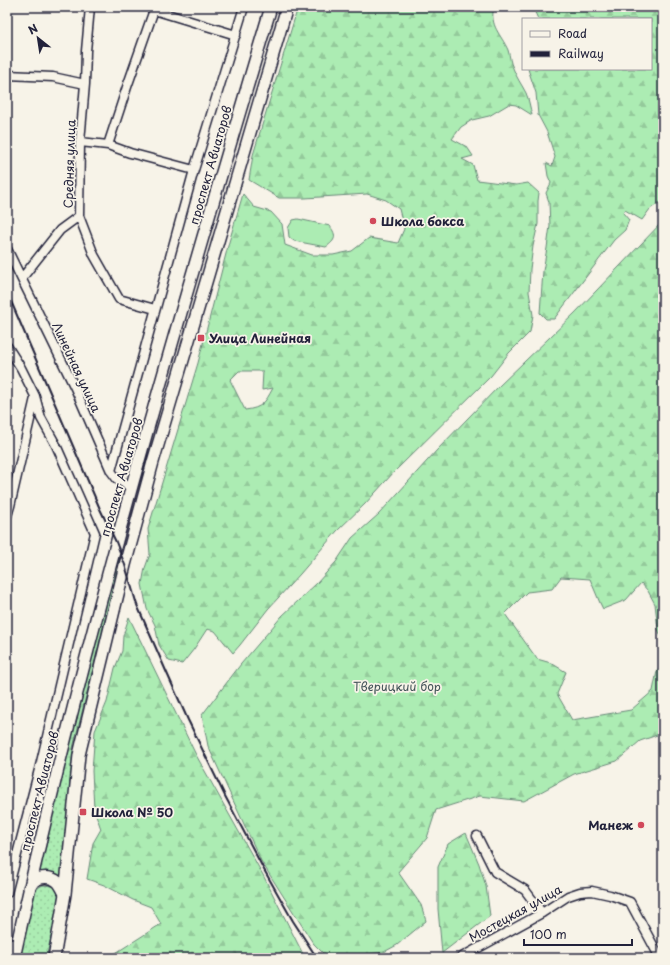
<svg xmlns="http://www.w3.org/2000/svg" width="670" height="965" viewBox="0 0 670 965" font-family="'Playpen Sans',sans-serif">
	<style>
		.grass { fill: url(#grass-dots); stroke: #678777 }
		.forest { fill: url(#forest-firs); stroke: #678777; fill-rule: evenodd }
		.pitch { fill: #acecb3; stroke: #678777 }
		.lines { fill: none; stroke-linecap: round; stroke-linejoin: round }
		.street-casing { stroke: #22223b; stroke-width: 11 }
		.secondary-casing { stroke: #22223b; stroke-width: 14 }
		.street { stroke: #f7f3e8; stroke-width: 8 }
		.secondary { stroke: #f7f3e8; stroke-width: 11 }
		.rail { stroke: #22223b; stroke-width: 2 }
		.poi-dot { fill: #d1495b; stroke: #f7f3e8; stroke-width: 1.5 }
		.labels { text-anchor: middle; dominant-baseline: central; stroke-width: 3.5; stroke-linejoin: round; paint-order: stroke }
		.street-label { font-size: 12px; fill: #22223b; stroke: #f7f3e8 }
		.poi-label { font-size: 12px; font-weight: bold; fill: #22223b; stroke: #f7f3e8; text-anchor: start }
		.park-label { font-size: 12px; fill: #445459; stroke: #f7f3e8 }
	</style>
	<defs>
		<pattern id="grass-dots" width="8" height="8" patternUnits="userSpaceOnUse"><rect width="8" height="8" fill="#acecb3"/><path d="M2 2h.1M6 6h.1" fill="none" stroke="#94ca9b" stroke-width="1.8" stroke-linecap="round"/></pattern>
		<pattern id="forest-firs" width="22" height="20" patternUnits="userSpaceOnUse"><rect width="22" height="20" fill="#acecb3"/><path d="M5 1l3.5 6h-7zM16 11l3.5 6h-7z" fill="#94ca9b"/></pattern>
	</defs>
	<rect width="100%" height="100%" fill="#f7f3e8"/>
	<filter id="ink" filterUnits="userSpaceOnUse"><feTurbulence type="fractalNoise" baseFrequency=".025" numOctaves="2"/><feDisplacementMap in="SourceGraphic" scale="8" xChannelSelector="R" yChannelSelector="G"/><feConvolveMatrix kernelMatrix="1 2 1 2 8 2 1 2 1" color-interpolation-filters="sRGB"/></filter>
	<g filter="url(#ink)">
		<!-- grass -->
		<path class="grass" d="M117 553 120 560 73 748 62 881 37 876Z
			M43 885 53 886 59 894 60 899 46 958H19L33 894 39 887Z"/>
		<!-- forest -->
		<path class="forest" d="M298 7H494C489 26 501 34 508 50 510 56 510 63 513 68 516 77 522 85 526 93 529 100 530 108 532 115L516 105 509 104 489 116 472 120 461 127 452 139 467 147 473 156 462 159 473 165 477 180 516 185 528 183 539 193 538 201V224L533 246 530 269 529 292 533 315 530 332 509 353 491 376 394 472 365 504 337 531 300 574 268 609 240 645 233 653 215 631 207 629 194 649 182 664 169 661 159 645 155 625 147 609 142 584 145 568 150 554 148 529 198 363 229 242 243 194 254 207 271 212 282 224 285 245 312 255H333L352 251 369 238 398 243 404 229 399 209 386 200 367 194 305 198H279L249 180 253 155ZM239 371H263L262 390 273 388C265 403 262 408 245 410L230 380Z
			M527 7H663V200L650 209 642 220 625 210 623 213 629 220 625 230 614 240 554 319H546L540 313 543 271 547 248 550 226 549 202 546 193 551 183 548 176 546 163 552 166 555 157 547 132 538 115 536 93 528 69H651V19H538L534 10Z
			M663 221V641L658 629 655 604 648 591 641 583 626 600 603 609 600 603 590 579 561 577 552 589 527 592 505 614 537 659 551 663 566 672 557 694 572 720 631 710 653 691 657 671 663 666V733L640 741 617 761 574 774 524 801 480 796 436 810 427 838 398 872 421 905 426 921 397 945 384 952 338 958H328L313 943 261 861 208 746 202 715 241 664 282 616 317 583 336 562 352 538 379 514 437 450 499 386 575 313Z
			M129 617 196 755 263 875 305 958H119L111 956 161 924 151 907 133 900 104 885 87 879 93 843 101 829 94 809 92 771 95 731 107 702 115 668 122 651 123 636Z
			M466 833 479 864 486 886 490 916 442 953 438 909V867L448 844Z"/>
		<!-- pitch -->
		<path class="pitch" d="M298 219 330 226C337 236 336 240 326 247L294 241 289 237 288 228 293 220Z"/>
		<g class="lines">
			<defs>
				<path id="street" d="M90 7 86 51 85 84 80 142 79 216 94 255 119 299 155 309
					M154 10 236 35
					M7 75 53 77 85 84
					M80 142 108 145 130 153 194 170
					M108 145 127 87 155 7
					M7 249 75 388 111 471 117 479 131 488
					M22 278 60 230 79 216
					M7 346 21 368 35 396 41 418 56 445 95 533 41 762 7 893
					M111 471 194 170 244 7
					M7 516 10 506 35 398
					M477 836 495 872 525 890 542 913
					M7 943 17 945
					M460 958 542 913 568 896 580 892 592 891 610 895 630 902 660 958"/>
				<path id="secondary" d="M29 888C31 886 32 884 33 882 40 876 51 876 58 882 61 885 63 890 65 894
					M14 958C84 637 177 322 271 7
					M54 958 65 894 79 755 125 565 153 462 287 7"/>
			</defs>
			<!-- street casing -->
			<use href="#street" class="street-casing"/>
			<!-- secondary casing -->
			<use href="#secondary" class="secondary-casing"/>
			<!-- street -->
			<use href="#street" class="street"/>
			<!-- secondary -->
			<use href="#secondary" class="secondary"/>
			<!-- rail -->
			<path class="rail" d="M7 292 100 509 116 542 125 565 137 605 166 671 188 720 225 796 263 868 293 921 317 958"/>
		</g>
	</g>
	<!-- markers -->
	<g class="poi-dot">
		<circle cx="373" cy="221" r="4"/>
		<rect x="197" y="334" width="8" height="8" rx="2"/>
		<rect x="79" y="808" width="8" height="8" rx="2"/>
		<circle cx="641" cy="825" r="4"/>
	</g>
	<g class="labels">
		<!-- street labels -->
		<g class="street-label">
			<text transform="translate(69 164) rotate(-88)">Средняя улица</text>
			<text transform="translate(210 165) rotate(-74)">проспект Авиаторов</text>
			<text transform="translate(77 367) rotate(65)">Линейная улица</text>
			<text transform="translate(121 477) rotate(-74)">проспект Авиаторов</text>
			<text transform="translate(39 791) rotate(-76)">проспект Авиаторов</text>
			<text transform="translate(515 913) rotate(-29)">Мостецкая улица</text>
		</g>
		<!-- poi labels -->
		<g class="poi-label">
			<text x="381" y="221">Школа бокса</text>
			<text x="209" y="338">Улица Линейная</text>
			<text x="91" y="812">Школа № 50</text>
			<text x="633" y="825" text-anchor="end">Манеж</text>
		</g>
		<!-- park labels -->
		<g class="park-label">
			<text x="397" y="686">Тверицкий бор</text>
		</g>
	</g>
	<!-- margin -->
	<rect width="670" height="965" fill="none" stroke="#f7f3e8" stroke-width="24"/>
	<rect x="12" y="12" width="646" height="941" fill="none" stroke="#22223b" stroke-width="1.5" filter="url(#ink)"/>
	<!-- legend -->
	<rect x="522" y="18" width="130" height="52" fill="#f7f3e8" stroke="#a29fa3"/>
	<rect x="530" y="31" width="20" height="6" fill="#f7f3e8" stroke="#a29fa3"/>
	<text x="558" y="38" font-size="12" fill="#22223b">Road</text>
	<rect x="530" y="51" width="20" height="6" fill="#22223b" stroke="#a29fa3"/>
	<text x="558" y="58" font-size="12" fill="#22223b">Railway</text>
	<!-- north arrow -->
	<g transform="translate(38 38) rotate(330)" stroke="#f7f3e8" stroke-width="3" paint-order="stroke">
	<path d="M0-3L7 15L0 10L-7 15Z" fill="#22223b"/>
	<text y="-6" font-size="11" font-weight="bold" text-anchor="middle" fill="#22223b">N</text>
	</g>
	<!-- scale -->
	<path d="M524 939v6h108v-6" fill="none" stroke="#22223b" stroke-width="2"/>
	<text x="530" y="939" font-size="12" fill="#22223b" stroke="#f7f3e8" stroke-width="3" paint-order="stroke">100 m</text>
</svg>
